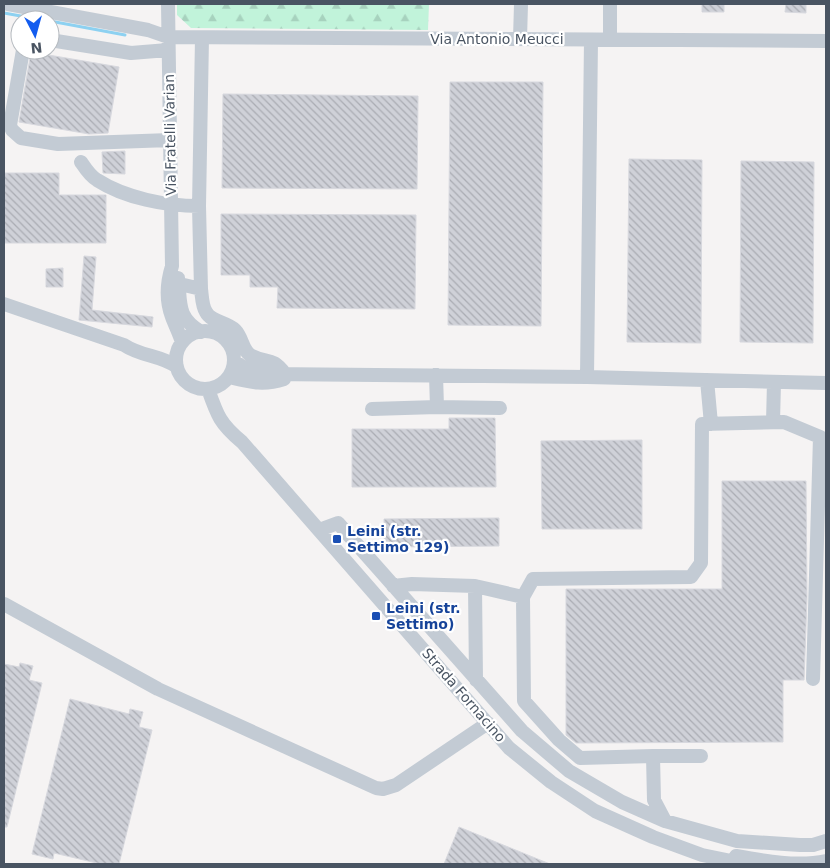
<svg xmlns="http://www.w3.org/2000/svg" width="830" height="868" viewBox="0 0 830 868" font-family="'DejaVu Sans',sans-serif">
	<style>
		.forest { fill: url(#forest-firs) }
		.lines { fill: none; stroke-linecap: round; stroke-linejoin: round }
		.stream { stroke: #8dd1f1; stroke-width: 3 }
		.building { fill: url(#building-back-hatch); stroke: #d7d8de }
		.minor { stroke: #c3cbd4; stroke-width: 14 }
		.transit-dot { fill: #1a4fb4; stroke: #fff; stroke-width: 2 }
		.labels { text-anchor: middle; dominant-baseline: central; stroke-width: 4.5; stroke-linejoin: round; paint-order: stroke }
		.street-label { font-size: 14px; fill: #495462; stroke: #fff }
		.transit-label { font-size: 14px; font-weight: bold; fill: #164399; stroke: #fff; text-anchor: start }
	</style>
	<defs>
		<pattern id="forest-firs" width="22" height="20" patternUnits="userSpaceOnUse" patternTransform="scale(1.25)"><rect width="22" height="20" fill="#c1f3da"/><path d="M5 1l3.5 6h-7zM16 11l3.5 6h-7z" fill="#a7d2be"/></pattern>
		<pattern id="building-back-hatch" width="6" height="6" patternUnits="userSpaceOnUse" patternTransform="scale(1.25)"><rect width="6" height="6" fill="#cfd1d8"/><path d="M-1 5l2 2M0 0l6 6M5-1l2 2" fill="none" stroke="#aaacb3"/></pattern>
	</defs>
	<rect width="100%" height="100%" fill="#f5f3f3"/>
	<!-- forest -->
	<path class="forest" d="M177 4H429L428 30 191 28 177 15Z"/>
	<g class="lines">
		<!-- stream -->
		<path class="stream" d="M4 13 43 20
			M50 21 125 35"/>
	</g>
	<!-- building -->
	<path class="building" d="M702 4H724V12H702Z
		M786 4H806V13L785 12Z
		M31 52 119 67 108 133 89 134 19 122Z
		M450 82H543L541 326 448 325Z
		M223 94 418 96 417 189 222 188Z
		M125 151V174L103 173 102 152Z
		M629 159 702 160 701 343 627 342Z
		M741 161 814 162 813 343 740 342Z
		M4 173H59V195H106V243H4Z
		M221 214 416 215 415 309 277 308 278 287H250V275H221Z
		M84 256 96 257 92 310 153 317 152 327 79 320Z
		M63 268V287H46V269Z
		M449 418H495L496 487H352V429H449Z
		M642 440V529H542L541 441Z
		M722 481H806L807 598 804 680H783V742L576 743 566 735V589H722Z
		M499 518V546L384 547V519Z
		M20 663 33 666 29 680 42 683 7 827H4V664L19 667Z
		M70 699 129 714 130 709 143 712 139 727 152 730 119 864H101L54 853 53 859 32 854Z
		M459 827 550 864H444Z"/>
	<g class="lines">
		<!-- minor -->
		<path class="minor" d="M8 4 148 30 168 37 826 41
			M168 4 172 266C167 282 166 301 172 317 175 325 179 333 182 342
			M610 4V40
			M520 39 521 4
			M50 40 131 53 168 50
			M23 50 10 125 12 130 21 138 58 144 170 140
			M81 162C85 168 90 176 97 180 125 198 166 206 199 206L201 289
			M199 206 202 38
			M178 278C181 303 176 317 201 332
			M168 286 184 285 201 289C202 296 202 306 206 312 211 322 227 322 235 330 243 338 242 351 252 356 267 364 272 356 285 374
			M4 304 124 345C142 357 161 355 177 367
			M176 360a29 29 0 1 1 58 0a29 29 0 1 1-58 0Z
			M234 361C245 370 254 372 268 374L587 377 826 383
			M436 375 437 407 500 408
			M229 377C250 382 263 386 284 379
			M587 377 591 40
			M707 380 711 424
			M208 389C217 415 220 424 242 442L509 748 551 782 595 811 653 837 702 855 746 864
			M372 409 437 407
			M773 422 774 382
			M319 530 338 523 522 731 569 771 622 802 665 821
			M393 586 412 584 475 586 476 680
			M475 586 523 597
			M4 604 158 689 376 788 383 789 396 785 488 723
			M653 756 580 758 559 740 524 701 523 597 533 579 691 577 701 563 702 424 784 422 820 437 813 679
			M701 756H653L654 800 665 821 737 841 800 845H813L826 841
			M736 856C764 861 798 867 826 861"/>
	</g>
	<!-- markers -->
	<g class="transit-dot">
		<rect x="332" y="534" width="10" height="10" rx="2.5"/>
		<rect x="371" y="611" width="10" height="10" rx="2.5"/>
	</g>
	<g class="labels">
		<!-- street labels -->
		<g class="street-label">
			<text x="497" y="39">Via Antonio Meucci</text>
			<text transform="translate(170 135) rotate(-91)">Via Fratelli Varian</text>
			<text transform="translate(464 695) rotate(49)">Strada Fornacino</text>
		</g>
		<!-- transit labels -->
		<g class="transit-label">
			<text x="347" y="531">Leini (str.<tspan x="347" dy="16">Settimo 129)</tspan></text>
			<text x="386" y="608">Leini (str.<tspan x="386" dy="16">Settimo)</tspan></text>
		</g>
	</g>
	<!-- border -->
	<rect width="830" height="868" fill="none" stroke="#495462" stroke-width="10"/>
	<!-- north arrow -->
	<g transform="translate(35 35) rotate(174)"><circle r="24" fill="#ffffff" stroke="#b6bbc0"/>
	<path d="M0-4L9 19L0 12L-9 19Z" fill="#135cef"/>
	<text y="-8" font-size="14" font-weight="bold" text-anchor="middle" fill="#495462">N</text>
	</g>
</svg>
